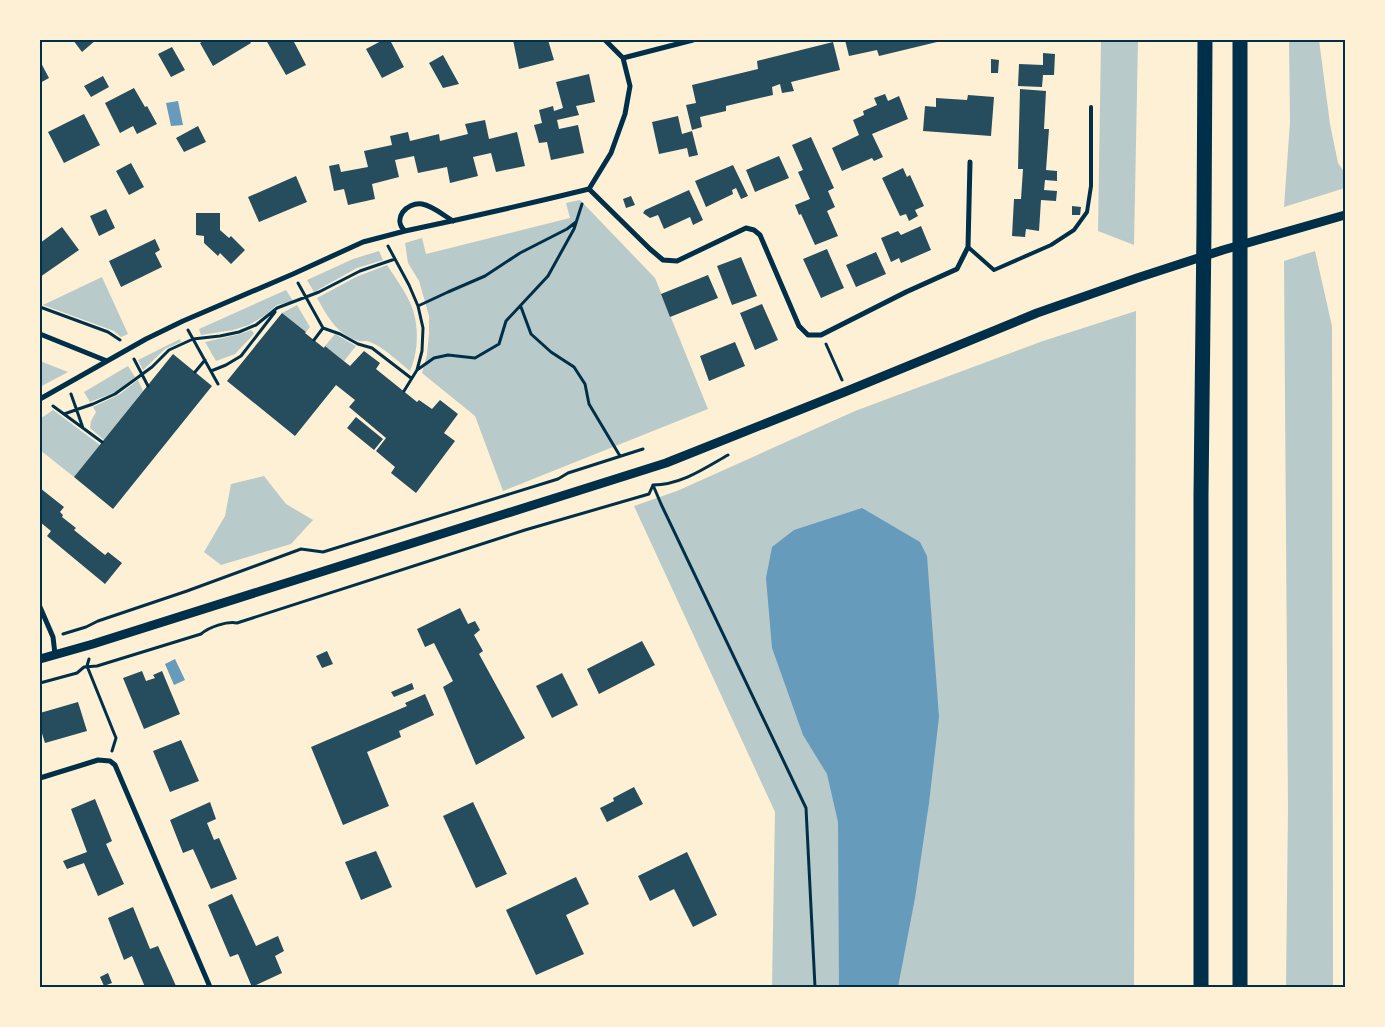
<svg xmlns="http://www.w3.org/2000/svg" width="1385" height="1027" viewBox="0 0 1385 1027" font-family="Lato,sans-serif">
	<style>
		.green { fill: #b9caca }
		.water { fill: #669bbc }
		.building { fill: #264d5e }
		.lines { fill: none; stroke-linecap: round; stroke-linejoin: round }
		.path { stroke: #003049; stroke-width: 3 }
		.service { stroke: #003049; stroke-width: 4 }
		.minor { stroke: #003049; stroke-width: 5 }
		.tertiary { stroke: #003049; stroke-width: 9 }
		.motorway { stroke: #003049; stroke-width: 15 }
		.neatline { fill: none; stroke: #003049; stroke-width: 2 }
	</style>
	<rect width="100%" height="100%" fill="#fdf0d5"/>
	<!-- green -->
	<path class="green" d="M1101 40H1138L1134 245 1098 231Z
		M1289 40H1319L1330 124 1338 163 1345 173V188L1284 207 1290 122Z
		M580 200 655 278 708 409 503 491 475 416 422 373 427 355 429 333V316L419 281 408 263 405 243 422 238 426 254 570 218 566 203Z
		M379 251 383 260 357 268 314 292 307 280 353 259Z
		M1315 251 1332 326 1333 987H1286L1288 808 1284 261Z
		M387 265C396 279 407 293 413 310 419 329 418 353 410 371 400 363 382 346 370 342 366 340 362 342 359 341 336 334 328 317 317 298L356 277Z
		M102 277 128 334 121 337 114 331 43 305Z
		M286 290 293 301 277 305 264 316 249 325 233 330 201 335 199 329Z
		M297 305 310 327 306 332 282 313Z
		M1136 311 1134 987H772L775 812 634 506 677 491 855 411 1043 341Z
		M251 330 254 333 252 336 235 354 216 361 205 342 240 334Z
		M335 334 356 346 344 361 325 346Z
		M180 339 181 342 165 349 143 370 138 360Z
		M40 361 68 372 40 387Z
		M128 366 135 377 116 392 90 402 84 392Z
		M138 380 143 391 104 440 90 428 91 421 96 412 93 407 120 394Z
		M53 410 100 445 74 477 40 450V419Z
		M264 476 286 504 313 520 291 544 221 565 204 552 225 516 231 484Z"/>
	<!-- water -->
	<path class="water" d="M178 101 183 125 171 126 166 103Z
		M862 508 920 542 927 556 939 717 929 803 915 898 898 987H839L838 822 827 774 803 735 772 648 766 578 772 547 794 530Z
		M175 659 185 680 174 685 165 664Z"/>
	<!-- building -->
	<path class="building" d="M73 40H96L82 52Z
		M205 40H249L251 43 213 66 200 43Z
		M266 40H293L306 65 286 75Z
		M383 40H390L404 67 382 78 366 49Z
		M513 40H548L554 60 519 69Z
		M845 40H936L937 42 879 56 877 50 849 56Z
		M833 42 840 70 791 82 794 91 782 93 780 84 772 87 773 95 726 106V111L700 117 702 127 692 130 686 105 696 103 692 85 758 69 757 61Z
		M172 47 185 70 171 77 158 54Z
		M1043 53 1055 54 1054 75H1043L1042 87 1018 86 1019 64 1043 65Z
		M443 55 459 84 443 88 429 63Z
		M991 59 999 60 998 73H991Z
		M40 61 49 78 40 83Z
		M589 74 595 102 576 106 579 115 557 120 559 129 578 125 584 153 551 160 547 142 539 143 534 125 542 123 539 110 553 106 554 111 563 108 556 82Z
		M103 76 109 87 91 97 84 86Z
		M134 88 145 107 147 106 157 124 137 134 133 126 120 133 105 103Z
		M1020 89 1046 91 1044 129H1049L1046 170 1057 171V181L1045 180 1044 190 1057 191 1056 201 1041 200 1039 231 1026 229 1025 237 1012 236 1014 199H1021L1023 169H1018Z
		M885 94 888 101 899 96 908 119 872 134 883 157 874 161 872 158 842 171 832 148 859 135 853 120 864 115 863 111 877 105 874 98Z
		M968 95 994 97 991 136 923 131 925 106 936 107V98L967 100Z
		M84 114 100 145 64 163 48 132Z
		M678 116 682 134 692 131 698 155 689 157 687 148 659 154 652 122Z
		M485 120 489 139 517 132 525 166 496 172 491 153 473 157 478 176 450 183 447 167 418 173 414 156 395 160 399 177 372 184 375 199 348 205 344 189 334 191 329 166 339 164 341 172 368 167 364 151 392 145 390 136 408 132 410 141 439 134 440 141 468 134 465 124Z
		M198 126 206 142 184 152 176 138Z
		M811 137 834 188 828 191 835 207 827 211 838 236 815 245 801 214 799 215 795 205 810 199 798 172 803 170 792 145Z
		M779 156 789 178 755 192 746 170Z
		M131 163 144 187 129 195 116 171Z
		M733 165 748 196 741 199 736 188 732 190 733 194 706 207 695 181Z
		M903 168 907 177 910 175 924 206 915 210 918 216 909 221 906 214 900 216 882 178Z
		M296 176 307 202 259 222 248 197Z
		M689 190 703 220 693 225 690 217 664 229 658 215 650 218 643 213 645 210Z
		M631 196 635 205 626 208 623 199Z
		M1072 206 1081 207 1080 215H1072Z
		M106 209 115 228 99 236 90 216Z
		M196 213H220V230L229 238 231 236 245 250 231 264 220 253 218 256 204 243V236L196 235Z
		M921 226 931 250 901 263 899 258 891 262 881 238 898 231 901 235Z
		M62 227 79 250 40 277V243Z
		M155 239 160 250 155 253 162 267 121 287 109 261Z
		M827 249 844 288 821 298 803 259Z
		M876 252 886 274 856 287 846 265Z
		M741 257 757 296 732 305 717 266Z
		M708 275 718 298 670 317 661 294Z
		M762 304 778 340 755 350 740 313Z
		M282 313 306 332 305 333 324 348 325 346 350 366 364 351 380 363 376 369 417 402 419 400 432 409 440 400 458 414 444 433 455 441 416 493 391 473 395 467 376 451 386 438 349 407 355 400 336 385 295 436 227 381Z
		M735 342 745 366 709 381 700 356Z
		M173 354 212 386 113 509 74 477Z
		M356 417 383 439 374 450 347 428Z
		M40 488 64 507 60 512 63 515 62 517 76 528 74 530 105 555 108 552 122 563 105 584 47 536 51 531 40 522Z
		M460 608 468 624 475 621 480 630 474 635 483 651 479 654 525 738 476 765 443 687 453 681 434 643 425 647 417 629Z
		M642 641 655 665 599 694 587 669Z
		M327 651 333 664 322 668 316 656Z
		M142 671 146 681 155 678 153 675 162 671 180 714 144 729 123 678Z
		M562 673 578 705 552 718 536 686Z
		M412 683 414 689 394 697 391 692Z
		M425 694 434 715 399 731 401 737 367 752 389 806 343 825 311 747 407 706 405 703Z
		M78 702 87 731 45 743 40 727V713Z
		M181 740 199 781 170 792 153 751Z
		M634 787 643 804 607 822 600 808 614 801 613 798Z
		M95 799 112 841 106 844 124 884 98 896 84 863 67 869 63 861 87 852 71 809Z
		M210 802 216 819 207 823 214 840 219 838 237 879 211 889 193 849 183 853 170 820Z
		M473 802 507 874 476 888 443 816Z
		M376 851 392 887 361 900 345 862Z
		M687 852 717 915 693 927 674 889 650 901 638 876Z
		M576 877 589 904 566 915 584 954 536 975 506 910Z
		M232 894 256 946 278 936 284 951 275 956 282 973 252 987 238 954 230 957 208 905Z
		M133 907 150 949 158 946 176 986 145 987 132 956 124 960 108 918Z
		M108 973 112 983 104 986 100 977Z"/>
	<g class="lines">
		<!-- path -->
		<path class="path" d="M388 246 409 285 418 306 423 328 422 351 417 370 404 391
			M298 283 323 328 314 340
			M418 306 448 292 485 276 520 253 567 229 576 222
			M40 307 108 332 120 340
			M521 307 531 334 551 352 574 367 585 384 589 404 620 456
			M323 328 340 334 358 344 372 348 411 378
			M188 330 218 384
			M826 344 842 380
			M134 359 148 386
			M417 370 434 358 448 355 475 358 499 344 506 321 548 276 574 229 582 204
			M211 371 226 365 241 356 275 312
			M195 372 205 360
			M71 394 83 428
			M53 406 102 442
			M64 414 93 404 115 394 152 367 169 350 193 339 220 336 239 332 256 325 277 308 319 292 360 271 395 259
			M653 485C681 485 705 468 728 455
			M653 485 661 504 806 808 815 987
			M63 634 86 627 98 621 187 591 301 549 323 552 558 479 568 473 643 449
			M89 659 87 666 116 738 112 751
			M40 683 77 673 84 667 97 666 201 634C209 627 227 621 237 623L525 530 649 494 653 485"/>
		<!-- service -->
		<path class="service" d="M968 247 994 270 1051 245 1074 230 1087 212 1091 186V107"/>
		<!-- minor -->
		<path class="minor" d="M605 40 623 58
			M623 58 693 40
			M589 189 650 249 663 260 677 261 746 228 754 230 760 235 799 326 808 335H821L906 292 957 269 968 247 970 162
			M453 221C443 215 433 206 422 204 406 202 392 219 405 231 467 218 528 204 589 189L611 153 625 114 630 86 623 58
			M40 334 107 361
			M40 399 146 339 183 321 293 274 363 242 405 231
			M40 607 53 637 55 654
			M40 778 98 760 110 761 115 765 210 987"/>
		<!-- tertiary -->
		<path class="tertiary" d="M40 659 93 644 666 463 847 391 1037 313 1137 278 1223 250 1345 215"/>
		<!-- motorway -->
		<path class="motorway" d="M1201 987V496L1204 228 1205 40
			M1240 987V40"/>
	</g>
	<!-- border -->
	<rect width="1385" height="1027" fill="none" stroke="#fdf0d5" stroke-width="82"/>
	<rect x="41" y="41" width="1303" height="945" class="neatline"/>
</svg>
